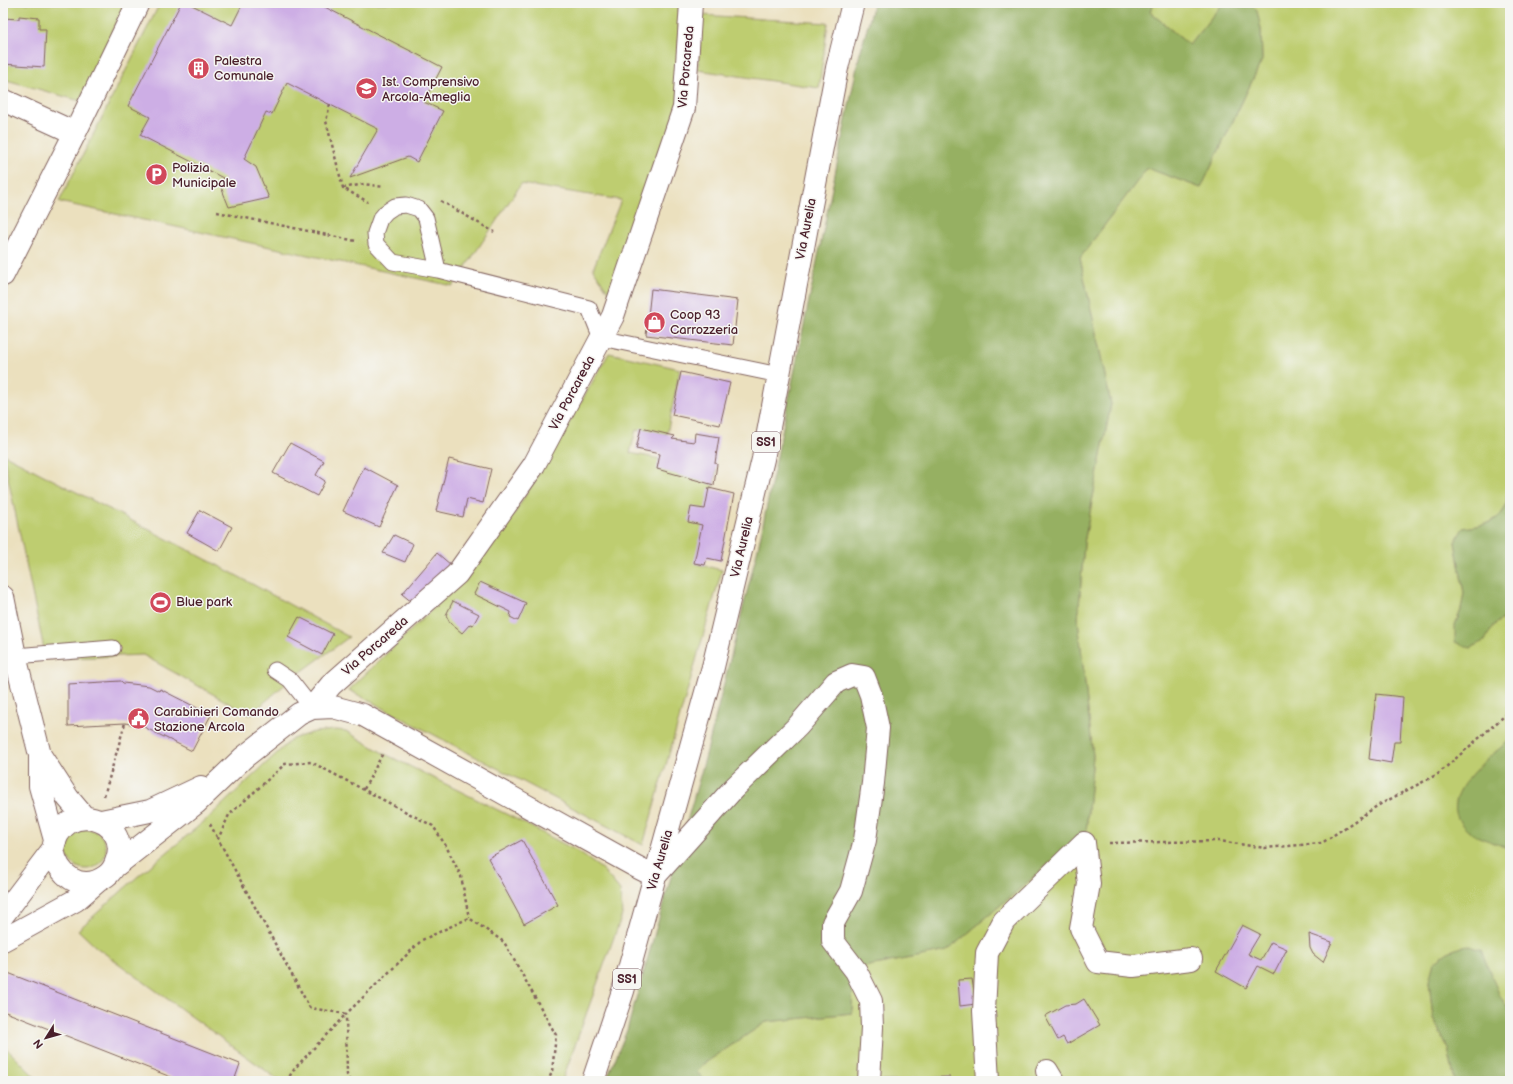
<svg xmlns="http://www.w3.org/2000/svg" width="1513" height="1084" viewBox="0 0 1513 1084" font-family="'Balsamiq Sans',sans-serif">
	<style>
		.green { fill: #becd6f; stroke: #84764d }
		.forest { fill: #96b062; stroke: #706846 }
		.building { fill: #cdaee5 }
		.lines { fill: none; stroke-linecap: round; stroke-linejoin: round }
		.service-casing { stroke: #82635e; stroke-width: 17 }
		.minor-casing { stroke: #82635e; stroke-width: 24 }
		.primary-casing { stroke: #82635e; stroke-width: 24 }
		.path { stroke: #82635e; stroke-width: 2.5; stroke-dasharray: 3 3; stroke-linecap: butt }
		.service { stroke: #fff; stroke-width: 15 }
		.minor { stroke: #fff; stroke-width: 22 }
		.primary { stroke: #fff; stroke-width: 22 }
		.labels { text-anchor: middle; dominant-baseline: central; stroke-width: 3; stroke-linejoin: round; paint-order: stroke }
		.shield { fill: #f6f6f2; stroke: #7e6067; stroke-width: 1 }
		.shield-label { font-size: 12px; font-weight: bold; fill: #4a1f2b }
		.poi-label { font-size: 13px; fill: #4a1f2b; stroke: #f6f6f2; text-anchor: start }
		.street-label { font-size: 13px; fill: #4a1f2b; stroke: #f6f6f2 }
	</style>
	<rect width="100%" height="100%" fill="#f6f6f2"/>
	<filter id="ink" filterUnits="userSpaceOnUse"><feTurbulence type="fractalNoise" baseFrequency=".025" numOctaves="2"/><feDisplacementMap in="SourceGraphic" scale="8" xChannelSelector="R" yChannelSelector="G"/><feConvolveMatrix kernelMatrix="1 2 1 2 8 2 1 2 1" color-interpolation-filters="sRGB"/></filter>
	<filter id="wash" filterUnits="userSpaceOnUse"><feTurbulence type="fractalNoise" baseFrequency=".012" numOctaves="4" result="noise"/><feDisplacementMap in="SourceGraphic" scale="16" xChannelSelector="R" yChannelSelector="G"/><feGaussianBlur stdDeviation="0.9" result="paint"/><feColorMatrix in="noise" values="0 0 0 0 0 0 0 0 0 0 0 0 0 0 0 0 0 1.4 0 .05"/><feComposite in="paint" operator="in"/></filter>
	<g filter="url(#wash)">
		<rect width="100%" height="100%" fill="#ebe0be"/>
		<!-- green -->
		<path class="green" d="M3 3H125L80 101 3 79Z
			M160 3H679L678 109 612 297 593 269 621 200 521 184 453 286 59 202Z
			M1154 3H1223L1189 45 1150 12Z
			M1250 3H1510V483C1507 491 1508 501 1505 508 1497 524 1479 526 1464 528L1455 542 1464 593 1461 610 1455 625 1492 627 1505 617 1510 616V740L1486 760 1469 832 1500 844 1510 850V1012L1499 994 1429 981 1433 1018 1448 1049 1455 1081H740L735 1078 704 1080 697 1072 702 1065 766 1022 852 1013 853 969 947 951 1086 832 1093 756 1078 620 1084 543 1111 404 1080 258 1147 168 1201 188 1262 60 1261 29 1256 11Z
			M701 15 828 23 819 88 698 70Z
			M609 353 680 369 667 434 636 430 630 453 717 470 697 564 722 570 643 845 349 690 444 598 514 514 560 439Z
			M3 454 221 567 349 637 290 680 250 715 143 655 46 659Z
			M336 730 346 731 383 753 514 818 577 851 603 870 620 890 622 915 562 1081H280L96 947 78 930 136 878 207 819 292 739 314 732Z
			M66 849a20 20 0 1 1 40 0a20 20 0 1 1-40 0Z
			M3 1045 39 1081H3Z"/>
		<!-- forest -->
		<path class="forest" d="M874 3H1154L1150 12 1189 45 1223 3H1250L1257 11 1261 29 1262 60 1201 188 1147 168 1080 258 1111 404 1084 543 1078 620 1093 756 1086 832 947 951 853 969 852 1013 766 1022 702 1065 697 1072 704 1080 735 1078 740 1081H606L627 1030 706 755 759 544 859 57Z
			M1510 483V616C1496 619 1490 630 1485 641L1470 648 1455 642V625L1461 610 1464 593 1455 542 1463 528C1479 526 1497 524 1505 508 1508 501 1507 491 1510 483Z
			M1510 740V850C1499 843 1476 838 1468 831 1431 799 1486 760 1510 740Z
			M1466 945 1481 950 1499 994 1510 1012V1081H1455L1448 1049 1433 1018 1429 981 1434 962 1448 952Z"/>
		<g id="blocks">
			<!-- building -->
			<path class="building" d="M181 3H188L232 25 243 3H317L442 67 424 102 443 111 417 162 408 157 350 178 378 129 287 83 272 114 266 112 244 159 256 167 269 198 229 207 221 187 225 179 140 135 150 117 128 106Z
				M19 16 39 18V29H46L44 67 3 64V18L19 19Z
				M651 289 738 300 733 345 646 335Z
				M681 372 730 383 720 425 672 415Z
				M641 428 675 436 672 439 694 442 695 433 719 437 715 463 717 464 714 485 657 469 660 454 636 449Z
				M290 443 324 461 316 475 325 481 317 496 273 473Z
				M449 459 491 469 483 503 467 499 463 517 436 511Z
				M364 467 398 485 379 527 343 511Z
				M709 488 734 494 721 561 707 558 705 565 694 563 702 525 688 522 691 507 705 509Z
				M200 510 232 527 219 551 187 533Z
				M394 535 413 544 405 562 383 553Z
				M437 553 451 565 413 603 402 594Z
				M480 582 526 603 518 621 510 617 511 612 474 594Z
				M453 601 479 614 473 625 470 624 462 633 450 623 446 615Z
				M299 617 333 634 322 655 288 637Z
				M121 681 123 683 149 686 159 691 160 689 211 715 192 751 142 726 125 723 68 726V684Z
				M1376 694 1403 697 1400 742H1394L1391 763 1369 759Z
				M522 840 558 905 524 924 488 858Z
				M1242 925 1260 934 1248 954 1261 960 1271 942 1287 949 1274 974 1258 966 1246 988 1216 971Z
				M1309 934 1332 942 1323 962 1313 954 1310 948Z
				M3 971 240 1064 234 1081H181L3 1011Z
				M972 979 976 1004 960 1006 958 980Z
				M1084 999 1100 1025 1067 1044 1063 1037 1058 1040 1045 1016 1065 1005 1076 1004Z
				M950 1077V1081H912V1078Z"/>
		</g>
	</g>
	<g filter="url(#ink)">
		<use href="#blocks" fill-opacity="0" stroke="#82635e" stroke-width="1"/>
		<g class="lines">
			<defs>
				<path id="service" d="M438 270 426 218 419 209 406 205 395 206 386 212 380 219 375 233 376 244 393 262 438 270 589 308 601 338 779 375
					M15 656 113 648
					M275 670 290 680 312 708"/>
				<path id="minor" d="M3 100 75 133 3 275
					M75 133 138 3
					M3 597 15 656 40 755V786L55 840
					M312 708 331 685 457 574 534 465 613 316 684 108 691 3
					M40 755 68 798 84 817
					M101 821 150 811 201 787
					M1084 843 1089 884 1081 928 1098 962 1133 966 1191 959
					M114 867 196 803 243 758 299 714 312 708 333 707 363 715 637 867 655 876 734 788 798 726 836 682 852 675 864 677 871 695 878 728 873 783 865 840 851 891 833 923V941L856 971 871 1001 872 1027 869 1081
					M3 915 53 849C62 797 131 818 117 859 115 866 112 872 106 876 81 894 57 875 53 849
					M3 940 76 900 98 881
					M1047 1071 1053 1081
					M988 1081 984 1011 987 953 1004 921 1084 843"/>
				<path id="primary" d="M593 1081 623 991 713 667 763 459 837 68 853 3"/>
			</defs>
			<!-- service casing -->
			<use href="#service" class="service-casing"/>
			<!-- minor casing -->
			<use href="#minor" class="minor-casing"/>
			<!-- primary casing -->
			<use href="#primary" class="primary-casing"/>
			<!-- path -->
			<path class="path" d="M330 104 326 121 343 188 368 202
				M343 188 364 184 384 187
				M441 201 494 232
				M217 212 356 241
				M364 789 383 753
				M104 796 125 723
				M210 824 218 839
				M1109 843 1219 841 1265 848 1322 843 1377 806 1438 774 1510 711
				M286 1081 296 1067 346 1014 310 1008 218 839 229 815 285 764 311 762 433 826 446 846 461 876 469 918
				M350 1081 347 1075 346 1014 422 940 469 918 504 942 556 1035 552 1072 548 1081"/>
			<!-- service -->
			<use href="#service" class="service"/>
			<!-- minor -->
			<use href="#minor" class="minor"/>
			<!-- primary -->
			<use href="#primary" class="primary"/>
		</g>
	</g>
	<!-- icons -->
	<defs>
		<symbol id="building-disc" viewBox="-11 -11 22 22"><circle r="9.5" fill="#d1495b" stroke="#f6f6f2"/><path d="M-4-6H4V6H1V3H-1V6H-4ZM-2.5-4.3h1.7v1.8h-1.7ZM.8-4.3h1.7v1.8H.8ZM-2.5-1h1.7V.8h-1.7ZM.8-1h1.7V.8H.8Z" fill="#fff"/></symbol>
		<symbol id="school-disc" viewBox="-11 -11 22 22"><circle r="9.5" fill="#d1495b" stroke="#f6f6f2"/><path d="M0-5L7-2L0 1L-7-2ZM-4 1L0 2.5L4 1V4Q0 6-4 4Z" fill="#fff"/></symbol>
		<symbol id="parking-disc" viewBox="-11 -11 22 22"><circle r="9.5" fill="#d1495b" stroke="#f6f6f2"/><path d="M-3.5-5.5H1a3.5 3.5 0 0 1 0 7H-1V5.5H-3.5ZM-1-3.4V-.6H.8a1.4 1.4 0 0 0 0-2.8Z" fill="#fff"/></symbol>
		<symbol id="shop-disc" viewBox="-11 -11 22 22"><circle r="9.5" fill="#d1495b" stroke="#f6f6f2"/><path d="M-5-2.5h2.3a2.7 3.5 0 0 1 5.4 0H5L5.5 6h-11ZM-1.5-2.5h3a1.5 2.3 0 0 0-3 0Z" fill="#fff"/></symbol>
		<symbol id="stadium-disc" viewBox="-11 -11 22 22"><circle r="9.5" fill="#d1495b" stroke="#f6f6f2"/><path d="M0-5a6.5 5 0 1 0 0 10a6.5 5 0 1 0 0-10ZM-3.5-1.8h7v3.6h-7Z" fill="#fff"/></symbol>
		<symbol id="civic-disc" viewBox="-11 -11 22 22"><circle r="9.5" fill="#d1495b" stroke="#f6f6f2"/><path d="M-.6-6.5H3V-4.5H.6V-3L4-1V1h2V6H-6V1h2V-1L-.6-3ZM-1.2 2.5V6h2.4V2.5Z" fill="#fff"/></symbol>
	</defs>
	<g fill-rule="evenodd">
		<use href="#building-disc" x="186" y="56" width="25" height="25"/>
		<use href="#school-disc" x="354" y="76" width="25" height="25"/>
		<use href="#parking-disc" x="144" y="162" width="25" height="25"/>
		<use href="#shop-disc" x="642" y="310" width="25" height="25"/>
		<use href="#stadium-disc" x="148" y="590" width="25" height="25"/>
		<use href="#civic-disc" x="126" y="706" width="25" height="25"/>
	</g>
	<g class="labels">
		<!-- shield labels -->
		<g class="shield">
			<rect x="752" y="432" width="28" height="20" rx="3"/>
			<rect x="613" y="969" width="28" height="20" rx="3"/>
		</g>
		<g class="shield-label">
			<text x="766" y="442">SS1</text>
			<text x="627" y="979">SS1</text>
		</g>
		<!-- poi labels -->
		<g class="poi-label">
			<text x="214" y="61">Palestra<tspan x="214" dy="15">Comunale</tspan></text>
			<text x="382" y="82">Ist. Comprensivo<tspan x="382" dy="15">Arcola-Ameglia</tspan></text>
			<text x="172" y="168">Polizia<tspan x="172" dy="15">Municipale</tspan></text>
			<text x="670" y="315">Coop 93<tspan x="670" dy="15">Carrozzeria</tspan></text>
			<text x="176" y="602">Blue park</text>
			<text x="154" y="712">Carabinieri Comando<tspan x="154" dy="15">Stazione Arcola</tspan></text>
		</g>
		<!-- street labels -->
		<g class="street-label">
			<text transform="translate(686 67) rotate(-85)">Via Porcareda</text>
			<text transform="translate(806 229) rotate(-79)">Via Aurelia</text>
			<text transform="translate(572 393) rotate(-62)">Via Porcareda</text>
			<text transform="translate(742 547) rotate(-77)">Via Aurelia</text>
			<text transform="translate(375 646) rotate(-41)">Via Porcareda</text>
			<text transform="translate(660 860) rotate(-74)">Via Aurelia</text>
		</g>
	</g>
	<!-- margin -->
	<rect width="1513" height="1084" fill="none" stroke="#f6f6f2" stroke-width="16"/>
	<!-- north arrow -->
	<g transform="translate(46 1038) rotate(233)" stroke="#f6f6f2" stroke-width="3" paint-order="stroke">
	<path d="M0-3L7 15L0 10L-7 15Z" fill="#4a1f2b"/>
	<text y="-6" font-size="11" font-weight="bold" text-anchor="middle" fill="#4a1f2b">N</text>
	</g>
</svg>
